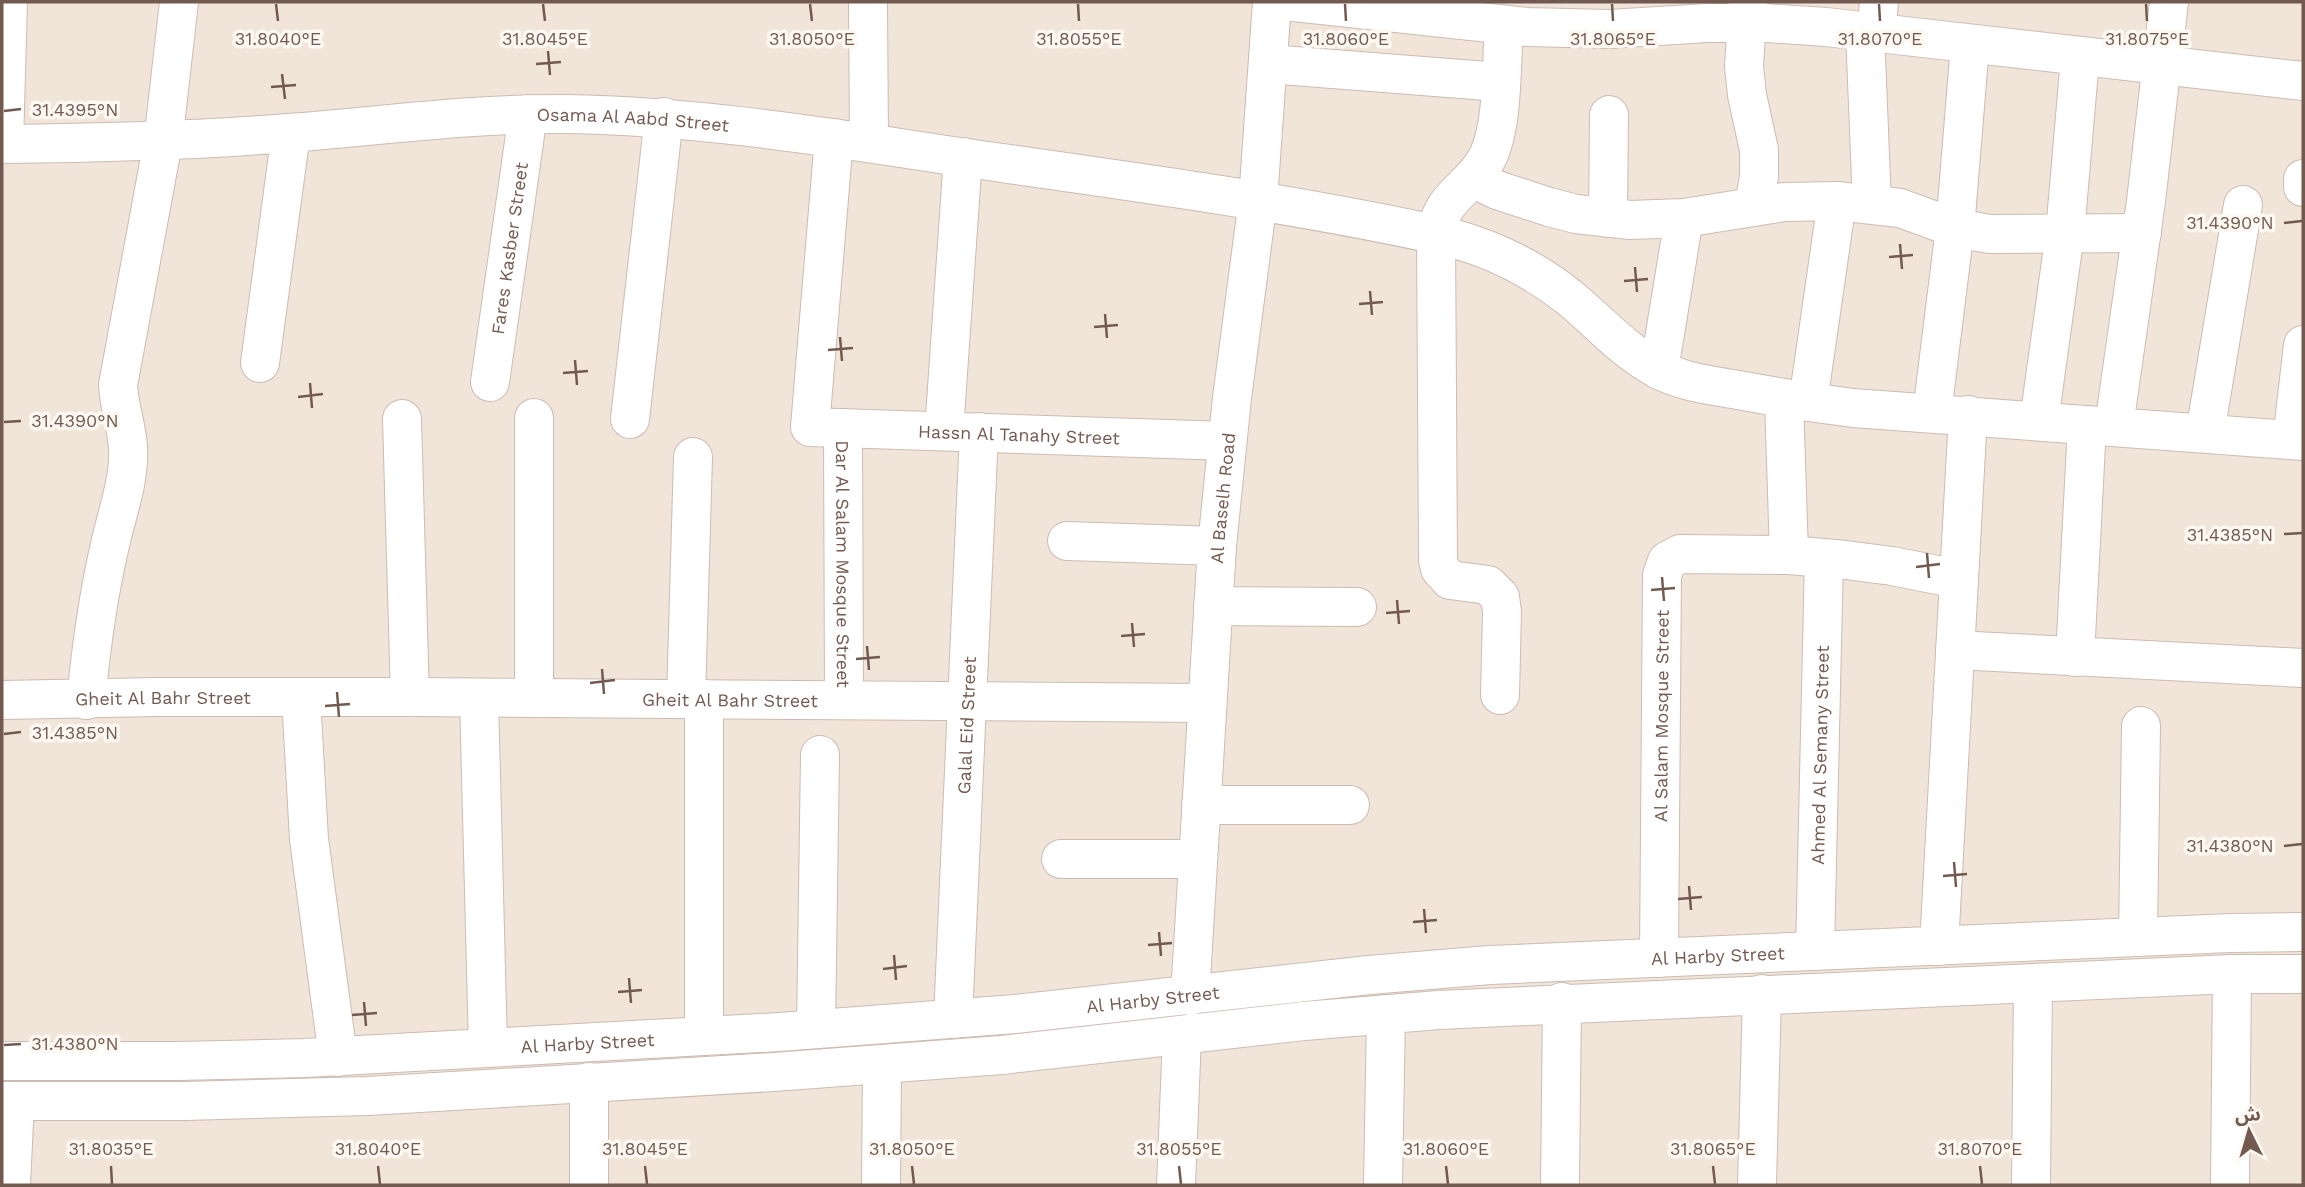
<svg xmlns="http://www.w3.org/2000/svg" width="2305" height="1187" viewBox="0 0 2305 1187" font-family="'Work Sans','Noto Sans Arabic',sans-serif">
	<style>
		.residential { fill: #f1e5da }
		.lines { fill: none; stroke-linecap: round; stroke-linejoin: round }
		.minor-casing { stroke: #ccbbb2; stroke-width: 40 }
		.minor { stroke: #fff; stroke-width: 38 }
		.ticks { fill: none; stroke: #735a51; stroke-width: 2.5 }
		.labels { text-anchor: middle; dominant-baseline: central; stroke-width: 7; stroke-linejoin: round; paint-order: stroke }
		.street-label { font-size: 18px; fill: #735a51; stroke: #fdf8f1 }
		.ticks-label { font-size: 18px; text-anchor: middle; fill: #735a51; stroke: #fdf8f1; stroke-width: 7; stroke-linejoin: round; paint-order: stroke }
	</style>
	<rect width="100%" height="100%" fill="#fbf3eb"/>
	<!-- residential -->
	<path class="residential" d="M2 2H2303V1185H2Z"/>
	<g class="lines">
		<defs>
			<g id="minor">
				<path d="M868 2 869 142"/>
				<path d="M1294 2 1527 27 1610 29 1707 23H1766L1826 27 2303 81"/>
				<path d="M1748 2 1744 66 1747 95 1759 150V177L1754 205"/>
				<path d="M1865 32 1872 204"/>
				<path d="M1876 34 1879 2"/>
				<path d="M1269 64 1500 82"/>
				<path id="s1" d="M834 138 810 427 1227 441"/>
				<path id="s2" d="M2 144C97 143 192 141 288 133 381 126 473 113 566 114 704 116 838 139 974 159 1134 182 1294 203 1452 238 1495 250 1535 270 1570 298 1598 321 1623 350 1656 368 1681 382 1710 385 1738 390 1776 397 1814 403 1853 408L2303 441"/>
				<path d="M4 144 8 2"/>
				<path d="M1473 178 1497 190 1549 207 1576 214 1630 220 1684 218 1784 202 1837 201 1900 208 1955 228 1990 234 2142 233"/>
				<path d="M2303 179V187"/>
				<path d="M1608 218 1609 115"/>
				<path d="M260 363 291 133"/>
				<path d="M1659 370 1684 218"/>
				<path id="s3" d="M490 382 528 114"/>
				<path d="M1784 399 1789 555"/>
				<path d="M1808 402 1837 201"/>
				<path d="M1932 413 1955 228 1970 45"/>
				<path d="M402 419 410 697"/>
				<path d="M630 419 664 117"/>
				<path d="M2039 421 2065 233 2080 58"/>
				<path d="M2114 426 2146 201 2169 2"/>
				<path id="s4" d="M843 428 844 700"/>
				<path d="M944 431 963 157"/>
				<path d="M2205 433 2243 205"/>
				<path d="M2292 440 2303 345"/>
				<path d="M1067 541 1217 546"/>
				<path d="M1213 606 1357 607"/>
				<path d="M1955 650 2303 668"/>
				<path d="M2075 657 2087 425"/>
				<path d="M1500 695 1502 612 1500 597 1488 585 1450 580 1440 569 1438 560 1436 234C1441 196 1470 189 1486 160 1504 128 1501 63 1504 26"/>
				<path d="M301 697 309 839 338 1057"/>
				<path d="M479 698 488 1047"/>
				<path d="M534 698V418"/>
				<path d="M686 699 693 457"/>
				<path id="s5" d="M2 700 156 697H410L1207 703"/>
				<path d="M86 700C91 648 98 596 110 545 116 517 127 488 128 460 130 434 119 410 118 385L163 142 179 2"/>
				<path d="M1201 805H1350"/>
				<path d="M1061 859H1198"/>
				<path d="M2138 937 2141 726"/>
				<path d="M1939 946 1968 415"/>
				<path id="s6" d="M1815 951 1824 558"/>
				<path id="s7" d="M1659 958 1662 575 1667 561 1680 554 1789 555 1846 560 1892 566 1958 579"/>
				<path id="s8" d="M1190 996 1217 546 1232 398 1258 200 1272 2"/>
				<path id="s9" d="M953 1019 979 432"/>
				<path d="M816 1029 820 755"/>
				<path d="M704 1036V699"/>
				<path id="s10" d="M2 1061H178L304 1058 779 1032 1015 1014 1369 975 1490 965 2231 933 2303 932"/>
				<path d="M589 1082V1185"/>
				<path d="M2 1101H185L368 1096 774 1072 1002 1055 1304 1021 1439 1010 2232 974H2303"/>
				<path d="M11 1185 15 1101"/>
				<path d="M881 1185 882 1065"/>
				<path d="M1176 1185 1182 1036"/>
				<path d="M1383 1185 1386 1014"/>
				<path d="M1560 1185 1562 1002"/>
				<path d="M1757 1185 1762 994"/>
				<path d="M2031 1185 2033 983"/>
				<path d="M2230 1185 2232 974"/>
			</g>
		</defs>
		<!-- minor casing -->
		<use href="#minor" class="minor-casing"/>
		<!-- minor -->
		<use href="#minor" class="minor"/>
	</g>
	<!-- ticks -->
	<path class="ticks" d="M276 4 278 21M543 4 545 21M810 4 812 21M1078 4 1079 21M1345 4 1346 21M1612 4 1613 21M1879 4 1880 21M2146 4 2147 21M548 51 550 75M536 64 561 62M282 74 285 99M271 87 296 85M4 111 21 109M2284 223 2302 221M1900 244 1902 269M1889 257 1913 255M1635 267 1637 292M1624 281 1648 279M1370 291 1372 315M1359 304 1383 302M1105 314 1107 338M1094 327 1118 325M840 337 842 361M828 350 853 348M575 360 577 385M563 373 588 371M310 383 312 408M298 397 323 394M4 422 21 421M2284 534 2302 533M1927 553 1929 578M1916 567 1940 564M1662 577 1664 601M1651 590 1675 588M1397 600 1399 624M1386 613 1410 611M1132 623 1134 647M1121 636 1145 634M867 646 869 670M856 659 880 657M602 669 604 694M590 683 615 680M337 692 339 717M325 706 350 704M4 734 21 732M2284 846 2302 844M1954 862 1956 887M1943 876 1967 874M1689 886 1691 910M1678 899 1702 897M1424 909 1426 933M1413 922 1437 920M1159 932 1161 956M1148 945 1172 943M894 955 896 980M883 969 907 966M629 978 631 1003M618 992 642 990M364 1002 366 1026M352 1015 377 1013M4 1045 21 1044M111 1166 112 1184M378 1166 380 1184M645 1166 647 1184M912 1166 914 1184M1179 1166 1181 1184M1446 1166 1448 1184M1713 1166 1715 1184M1980 1166 1982 1184"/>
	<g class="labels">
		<!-- street labels -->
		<g class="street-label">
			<text stroke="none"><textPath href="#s2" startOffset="632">Osama Al Aabd Street</textPath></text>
			<text stroke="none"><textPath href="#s3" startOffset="135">Fares Kasber Street</textPath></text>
			<text stroke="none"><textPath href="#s1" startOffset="499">Hassn Al Tanahy Street</textPath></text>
			<text stroke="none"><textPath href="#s8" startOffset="499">Al Baselh Road</textPath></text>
			<text stroke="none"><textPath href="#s4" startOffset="136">Dar Al Salam Mosque Street</textPath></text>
			<text stroke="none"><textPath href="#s5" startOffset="161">Gheit Al Bahr Street</textPath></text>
			<text stroke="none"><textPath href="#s5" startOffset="728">Gheit Al Bahr Street</textPath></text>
			<text stroke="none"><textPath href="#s7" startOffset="242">Al Salam Mosque Street</textPath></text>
			<text stroke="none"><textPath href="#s9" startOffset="294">Galal Eid Street</textPath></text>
			<text stroke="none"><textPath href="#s6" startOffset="196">Ahmed Al Semany Street</textPath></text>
			<text stroke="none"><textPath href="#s10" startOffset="1720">Al Harby Street</textPath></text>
			<text stroke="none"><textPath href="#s10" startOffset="1153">Al Harby Street</textPath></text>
			<text stroke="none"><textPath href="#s10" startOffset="586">Al Harby Street</textPath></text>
		</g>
	</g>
	<g class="ticks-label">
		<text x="278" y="45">31.8040°E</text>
		<text x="545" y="45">31.8045°E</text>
		<text x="812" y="45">31.8050°E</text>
		<text x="1079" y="45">31.8055°E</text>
		<text x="1346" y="45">31.8060°E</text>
		<text x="1613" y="45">31.8065°E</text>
		<text x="1880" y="45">31.8070°E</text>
		<text x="2147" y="45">31.8075°E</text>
		<text x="75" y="116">31.4395°N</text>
		<text x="2230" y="229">31.4390°N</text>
		<text x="75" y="427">31.4390°N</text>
		<text x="2230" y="541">31.4385°N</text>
		<text x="75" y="739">31.4385°N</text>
		<text x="2230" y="852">31.4380°N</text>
		<text x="75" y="1050">31.4380°N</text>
		<text x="111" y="1155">31.8035°E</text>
		<text x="378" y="1155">31.8040°E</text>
		<text x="645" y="1155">31.8045°E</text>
		<text x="912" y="1155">31.8050°E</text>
		<text x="1179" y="1155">31.8055°E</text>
		<text x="1446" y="1155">31.8060°E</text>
		<text x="1713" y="1155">31.8065°E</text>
		<text x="1980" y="1155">31.8070°E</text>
	</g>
	<!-- border -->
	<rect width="2305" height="1187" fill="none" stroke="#735a51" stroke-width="7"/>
	<!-- north arrow -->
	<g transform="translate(2249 1131) rotate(355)" stroke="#fdf8f1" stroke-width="5" paint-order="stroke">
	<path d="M0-5L12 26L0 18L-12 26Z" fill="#735a51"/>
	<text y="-10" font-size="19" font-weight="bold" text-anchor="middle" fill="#735a51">ش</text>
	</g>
</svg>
